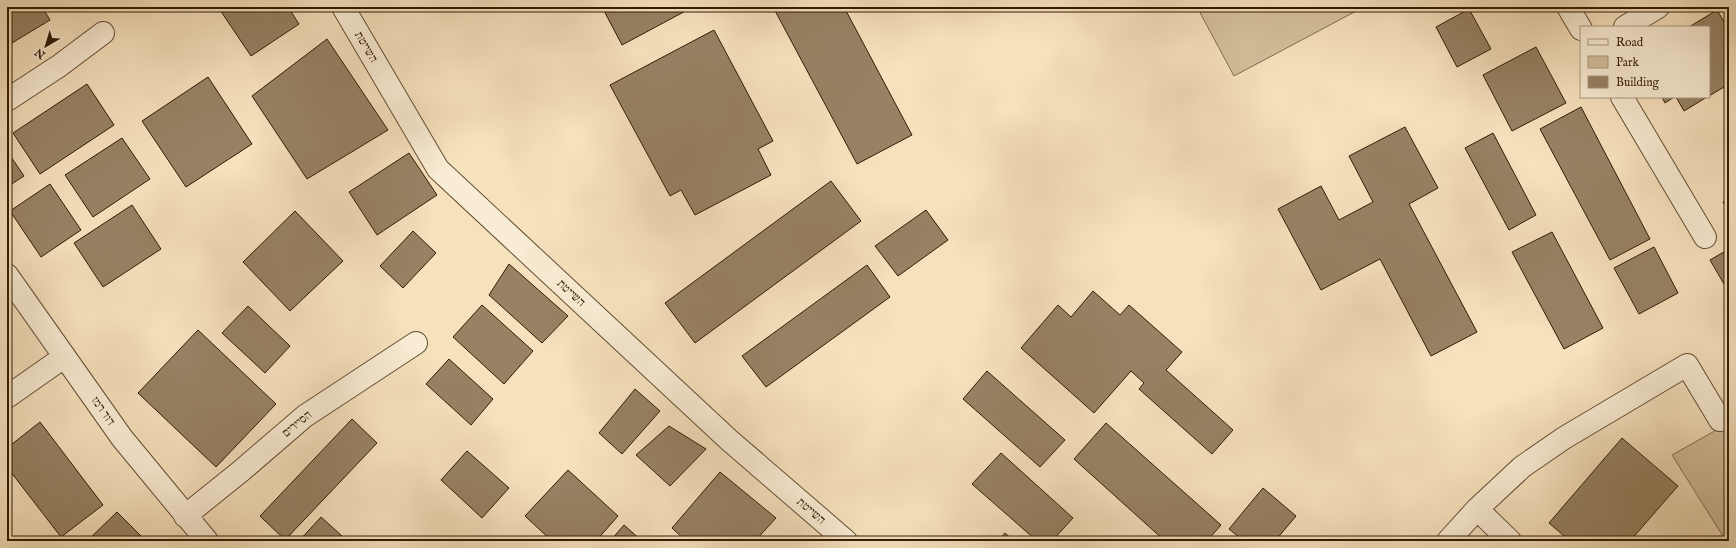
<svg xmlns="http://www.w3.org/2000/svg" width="1736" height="548" viewBox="0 0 1736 548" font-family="'IM FELL English','Frank Ruhl Libre',serif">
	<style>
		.green { fill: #d4c09d; stroke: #826e50 }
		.building { fill: #978264; stroke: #301c03 }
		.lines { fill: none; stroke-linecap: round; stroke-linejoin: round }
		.minor-casing { stroke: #624d32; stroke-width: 24 }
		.minor { stroke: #f9ecd4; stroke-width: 22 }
		.labels { text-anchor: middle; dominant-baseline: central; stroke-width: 4; stroke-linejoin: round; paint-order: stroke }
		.street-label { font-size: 12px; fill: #301c03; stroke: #f9ecd4 }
	</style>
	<rect width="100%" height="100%" fill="#f6e1bd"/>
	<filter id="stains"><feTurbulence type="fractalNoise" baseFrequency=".005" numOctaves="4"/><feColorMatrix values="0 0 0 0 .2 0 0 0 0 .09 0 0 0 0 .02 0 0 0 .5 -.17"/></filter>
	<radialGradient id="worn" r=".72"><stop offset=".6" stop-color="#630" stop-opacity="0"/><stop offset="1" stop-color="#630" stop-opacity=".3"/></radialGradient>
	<!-- green -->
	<path class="green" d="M1197 7H1359L1360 9 1234 76Z
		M1727 424H1729V541H1726L1672 455Z"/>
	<!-- building -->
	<path class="building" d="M7 7H42L50 20 7 46Z
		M218 7H288L299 24 251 56Z
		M602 7H693L622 45Z
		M773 7H844L912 135 857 164Z
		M1469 9 1491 49 1457 67 1436 27Z
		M1717 10 1729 30V96L1724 87 1709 96V27H1689Z
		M714 30 773 141 758 149 771 175 695 215 681 190 670 196 610 85Z
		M327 39 388 130 307 179 252 96Z
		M1536 47 1566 103 1512 131 1483 75Z
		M208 77 252 144 186 187 142 121Z
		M87 84 114 125 40 174 13 133Z
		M1662 97H1674L1665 103Z
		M1676 97H1707L1684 111Z
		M1581 107 1650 239 1610 260 1540 129Z
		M1405 127 1438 188 1409 204 1477 332 1431 356 1380 259 1321 290 1278 209 1321 186 1339 220 1373 202 1349 156Z
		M1493 133 1536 215 1509 230 1465 148Z
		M122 138 150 179 93 217 65 175Z
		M7 151 24 176 7 187Z
		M409 153 437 195 377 235 349 192Z
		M831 181 861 221 695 343 665 303Z
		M50 184 81 230 41 257 10 211Z
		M1729 198V212L1723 202Z
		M132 205 161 249 103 287 74 243Z
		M926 210 948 240 898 276 875 246Z
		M295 211 343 261 290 311 243 262Z
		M413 231 436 253 403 288 380 266Z
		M1552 232 1603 328 1564 349 1512 252Z
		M1654 247 1678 293 1639 314 1614 268Z
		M1729 249V281L1724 284 1710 260Z
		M509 264 568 316 542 343 489 295Z
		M867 265 890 297 766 387 742 356Z
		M1093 291 1120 315 1129 305 1182 352 1166 370 1233 430 1212 454 1139 389 1144 383 1131 371 1094 413 1021 348 1058 305 1071 317Z
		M482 305 533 351 504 384 453 337Z
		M248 306 290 346 265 373 222 333Z
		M198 330 276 404 216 467 138 393Z
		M449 359 493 399 471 425 426 384Z
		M987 371 1065 440 1040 467 963 399Z
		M635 389 660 411 622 454 599 433Z
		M352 419 377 443 285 540 260 516Z
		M40 422 103 505 61 537 7 467V448Z
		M1106 423 1221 525 1207 541H1165L1074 459Z
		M669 426 706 449 670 486 636 455Z
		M1622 438 1678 486 1630 541H1570L1549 523Z
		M467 451 509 488 482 518 441 480Z
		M1001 453 1073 518 1052 541H1037L972 484Z
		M568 470 618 516 596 541H552L525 516Z
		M720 472 776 518 755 541H686L672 528Z
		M1263 488 1296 516 1275 541H1244L1229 529Z
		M117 512 146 541H87Z
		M321 517 342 536 337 541H299Z
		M624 525 642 541H610Z
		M1005 533 1014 541H998Z"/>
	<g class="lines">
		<defs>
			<path id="minor" d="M343 7 438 169 729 440 846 541
				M1568 7 1581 29
				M1625 27 1658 7
				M1622 97 1705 237
				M7 100 59 66 103 33
				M7 275 122 438 207 541
				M7 397 64 357
				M1477 509 1510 541
				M185 516 241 471 305 416 416 343
				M1448 541 1477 509 1522 467 1564 438 1687 365 1720 420"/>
		</defs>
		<!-- minor casing -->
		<use href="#minor" class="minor-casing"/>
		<!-- minor -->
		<use href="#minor" class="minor"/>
	</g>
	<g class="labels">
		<!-- street labels -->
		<g class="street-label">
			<text transform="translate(366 47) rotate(60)">השייטת</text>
			<text transform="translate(571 293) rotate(43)">השייטת</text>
			<text transform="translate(103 411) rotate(55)">דוד רמז</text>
			<text transform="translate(297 424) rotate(-39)">הסיירים</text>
			<text transform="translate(811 511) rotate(41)">השייטת</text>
		</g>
	</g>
	<!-- margin -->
	<rect width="1736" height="548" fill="none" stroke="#f6e1bd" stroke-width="24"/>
	<rect x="8" y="8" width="1720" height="532" fill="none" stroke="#301c03" stroke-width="2"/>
	<rect x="12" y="12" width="1712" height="524" fill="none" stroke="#301c03"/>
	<!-- legend -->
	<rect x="1580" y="26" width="130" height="72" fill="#f9ecd4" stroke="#a99980"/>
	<rect x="1588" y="39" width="20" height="6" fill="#f9ecd4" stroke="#a99980"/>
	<text x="1616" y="46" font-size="12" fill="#301c03">Road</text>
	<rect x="1588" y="56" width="20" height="12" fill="#d4c09d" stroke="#a99980"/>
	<text x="1616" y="66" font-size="12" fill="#301c03">Park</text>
	<rect x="1588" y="76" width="20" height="12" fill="#978264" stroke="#a99980"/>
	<text x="1616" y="86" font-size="12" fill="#301c03">Building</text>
	<!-- north arrow -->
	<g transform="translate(46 46) rotate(218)" stroke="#f9ecd4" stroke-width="3" paint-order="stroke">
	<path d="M0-3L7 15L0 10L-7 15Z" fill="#301c03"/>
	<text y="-6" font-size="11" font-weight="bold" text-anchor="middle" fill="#301c03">N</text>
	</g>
	<rect width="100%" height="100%" filter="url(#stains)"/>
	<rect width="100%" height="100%" fill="url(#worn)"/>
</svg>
